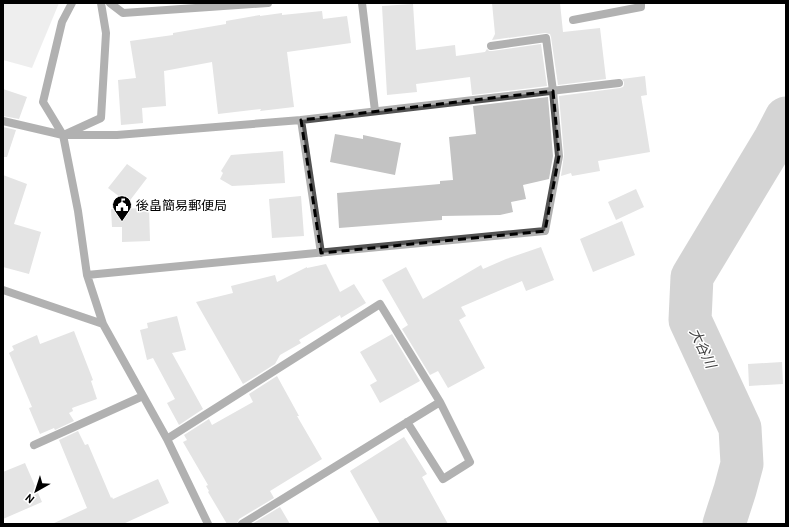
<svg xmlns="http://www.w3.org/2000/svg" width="789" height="527" viewBox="0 0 789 527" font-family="Cabin,'Noto Sans JP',sans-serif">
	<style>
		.green { fill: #dadada }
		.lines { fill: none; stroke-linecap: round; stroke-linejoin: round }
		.river { stroke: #a1a1a1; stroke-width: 43 }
		.building { fill: #c3c3c3 }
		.street { stroke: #535353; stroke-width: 8 }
		.marked { fill: none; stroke: #000; stroke-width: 3; stroke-dasharray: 8 5; stroke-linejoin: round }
		.labels { text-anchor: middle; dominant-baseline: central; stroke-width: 3; stroke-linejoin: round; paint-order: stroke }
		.poi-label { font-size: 13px; fill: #000; stroke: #fff; text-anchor: start }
		.water-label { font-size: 14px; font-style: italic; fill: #424242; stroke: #fff }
	</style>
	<rect width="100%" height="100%" fill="#fff"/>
	<!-- green -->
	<path class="green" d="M3 3H59L32 68 3 60Z"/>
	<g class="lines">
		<!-- river -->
		<path class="river" d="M724 524 735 490 742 464 740 428 690 320 692 277 775 139 786 118"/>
	</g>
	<!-- building -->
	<path class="building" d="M492 3H560L563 32 600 28 606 79 558 85 551 37 550 34 545 33 492 40 495 34Z
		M413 4 416 50 455 45 456 56 485 52 487 49 489 51H492L541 44 547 86 472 95 470 77 416 84 417 92 387 95 382 6Z
		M322 11 323 19 347 16 351 43 287 52 294 107 260 111 261 109 218 114 212 62 164 71 166 106 142 108 143 123 121 125 118 80 136 78 130 41 173 35V33L226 24V21L260 15V16L282 13V15Z
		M645 76 647 95 641 96 650 152 598 161 600 171 572 176 571 173 561 176 564 155 559 96 620 88 623 87 624 85V82L622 79Z
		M3 89 27 97 19 119 3 116Z
		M548 97 553 156 549 179 523 185 526 199 511 202 513 212 500 215 442 216V220L339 228 337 193 440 184V181L453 180 449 137 476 134 473 106Z
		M3 127 16 130 7 157H3Z
		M335 134 363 139V135L401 143 395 175 330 162Z
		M283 151 285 183 232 186 220 179 223 173 221 171 231 155Z
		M127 164 147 178 128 203 108 188Z
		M3 175 27 184 14 224 41 232 29 274 3 267Z
		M636 189 644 207 616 220 608 202Z
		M301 196 304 236 272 238 269 199Z
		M149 208 150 241 122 242V227H112L111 209Z
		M622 221 635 255 593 272 580 239Z
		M541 247 554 280 526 291 522 281 461 307 466 316 459 320 485 368 448 388 438 371 430 375 402 329 408 325 382 280 406 267 423 299 481 265 483 269 506 259Z
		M326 264 340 292 354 284 366 303 341 318 340 315 299 340 301 343 280 355 275 364 243 384 196 302 233 293 231 286 275 275 277 282 307 267V268Z
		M177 316 186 350 172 353 203 409 179 425 167 403 175 399 153 358 147 360 140 330 148 328 147 323Z
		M74 331 93 380 91 381 97 399 72 408 73 411 69 413 74 421 55 430 54 428 40 434 29 408 32 407 9 353 14 350 12 346 37 335 40 344Z
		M392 334 420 381 380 403 370 385 377 381 360 352Z
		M782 362 783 384 749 386 748 364Z
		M277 376 299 416H297L322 459 270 491 274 498 239 519 237 524H227L208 492 209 491 206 486 208 485 183 442 187 440 184 435 209 419 212 425 253 402 249 394Z
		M78 431 85 445 88 444 111 498 112 497 113 499 158 479 169 503 123 524H52L87 508 59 440Z
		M404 437 427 474 422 477 448 524H380L350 471Z
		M25 463 42 502 3 519V472Z
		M280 507 290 524H252Z"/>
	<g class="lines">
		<!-- street -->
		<path class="street" d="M72 3 62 22 43 102 63 135 78 211 87 275 103 324 167 439 208 524
			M110 3 123 13 268 3
			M362 3 375 111
			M573 20 641 7V3
			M301 120 321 253
			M3 121 63 135H117L301 120 619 83
			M66 134 101 118 106 33 101 3
			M87 275 545 231 559 156 553 91 546 38 491 46
			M3 290 103 324
			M407 422 443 479 470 462 440 402
			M167 439 380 304 440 402 242 524
			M34 445 143 396"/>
	</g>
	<!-- marked area -->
	<path d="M0 0H789V527H0ZM553 91 559 156 545 231 321 253 301 120Z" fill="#fff" fill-opacity=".55" fill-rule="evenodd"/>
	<path class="marked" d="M553 91 559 156 545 231 321 253 301 120Z"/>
	<!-- icons -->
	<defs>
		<symbol id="civic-pin" viewBox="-11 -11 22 30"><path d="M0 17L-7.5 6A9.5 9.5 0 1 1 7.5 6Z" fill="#000" stroke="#fff"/><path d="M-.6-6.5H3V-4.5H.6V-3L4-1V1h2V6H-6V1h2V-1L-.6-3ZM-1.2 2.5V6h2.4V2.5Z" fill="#fff"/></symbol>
	</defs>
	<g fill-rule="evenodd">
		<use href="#civic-pin" x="111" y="194" width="22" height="30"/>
	</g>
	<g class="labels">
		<!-- poi labels -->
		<g class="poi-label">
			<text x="136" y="205">後畠簡易郵便局</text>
		</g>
		<!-- water labels -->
		<g class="water-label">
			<text transform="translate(703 348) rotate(65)">大谷川</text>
		</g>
	</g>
	<!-- border -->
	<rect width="789" height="527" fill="none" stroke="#000000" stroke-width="8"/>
	<!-- north arrow -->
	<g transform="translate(36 491) rotate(219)" stroke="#ffffff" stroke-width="3" paint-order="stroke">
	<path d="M0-3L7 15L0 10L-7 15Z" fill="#000000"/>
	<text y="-6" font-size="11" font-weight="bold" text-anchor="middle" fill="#000000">N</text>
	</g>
</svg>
